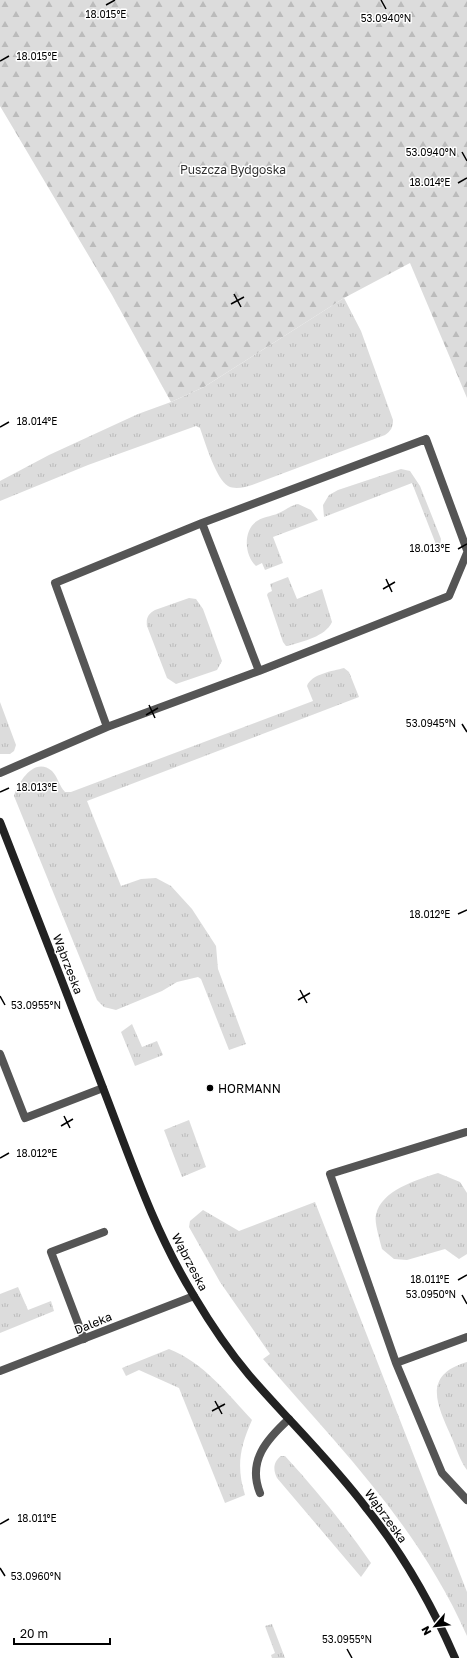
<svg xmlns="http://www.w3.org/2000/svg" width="467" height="1658" viewBox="0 0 467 1658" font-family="'Golos Text',sans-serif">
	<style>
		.grass { fill: url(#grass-tufts) }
		.forest { fill: url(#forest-firs) }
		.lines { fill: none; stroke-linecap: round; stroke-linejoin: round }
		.lane { stroke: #555; stroke-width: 8 }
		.street { stroke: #555; stroke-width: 8 }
		.secondary { stroke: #222; stroke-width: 8 }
		.ticks { fill: none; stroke: #000; stroke-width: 1.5 }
		.poi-dot { fill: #000; stroke: #fff; stroke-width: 1.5 }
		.labels { text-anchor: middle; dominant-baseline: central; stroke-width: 3; stroke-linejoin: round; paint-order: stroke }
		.park-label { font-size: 12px; fill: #333; stroke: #fff }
		.street-label { font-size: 12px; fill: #000; stroke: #fff }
		.poi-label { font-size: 12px; fill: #000; stroke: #fff; text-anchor: start }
		.ticks-label { font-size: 10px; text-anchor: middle; fill: #000; stroke: #fff; stroke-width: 3; stroke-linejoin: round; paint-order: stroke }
	</style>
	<defs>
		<pattern id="grass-tufts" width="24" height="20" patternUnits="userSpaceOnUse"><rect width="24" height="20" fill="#dcdcdc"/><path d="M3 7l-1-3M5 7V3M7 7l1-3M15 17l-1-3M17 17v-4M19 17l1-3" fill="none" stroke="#bbb"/></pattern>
		<pattern id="forest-firs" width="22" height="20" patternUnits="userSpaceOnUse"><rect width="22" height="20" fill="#dcdcdc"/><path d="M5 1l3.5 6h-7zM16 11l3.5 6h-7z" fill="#bbb"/></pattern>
	</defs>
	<rect width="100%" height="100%" fill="#fff"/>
	<!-- grass -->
	<path class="grass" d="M344 298 361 331 393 420C393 427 391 431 385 435L252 485C246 487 235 490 228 486 216 479 205 442 200 428L196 426 88 465 0 501V481L49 455 138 414 171 402 204 387Z
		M401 469 410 471 420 486 441 539 439 552 412 483 324 517 323 505 329 495 338 490Z
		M298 504 311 510 318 520 273 537 283 563 265 570 262 563 256 566C244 555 243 530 257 521 265 516 274 516 281 512 287 509 290 506 298 504Z
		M288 577 297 599 322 589 332 622C325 637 303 641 288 646H286L283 642 267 595 268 593 272 591 270 584Z
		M189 598 196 599 203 609 222 661 217 670 176 684 167 678 147 626C146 618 148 614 155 610Z
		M344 668 349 672 359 697 87 801 121 886 141 879 156 878 171 886 192 909 216 946 218 969 246 1044 229 1050 201 979 198 977 177 982 162 991 116 1010 104 1007 97 1000 14 796C18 783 34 756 52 771 58 777 59 786 65 792H71L313 701 307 686C311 674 333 671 344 668Z
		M0 702 16 745 14 751 10 754H0Z
		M132 1024 142 1047 157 1041 163 1055 135 1066 121 1032Z
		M189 1120 206 1167 182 1177 164 1130Z
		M438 1173 460 1182 467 1193V1254L459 1259 445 1249 407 1260 394 1259 382 1249C380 1241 374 1222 376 1215 381 1190 417 1180 438 1173Z
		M315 1202 467 1592V1636C419 1527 340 1448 263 1359L270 1354 220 1282 189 1227 190 1221 203 1210 239 1231Z
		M18 1287 28 1310 51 1301 54 1311 0 1333V1294Z
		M169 1349C203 1362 228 1394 252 1420 240 1447 236 1466 245 1495L225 1503 179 1388 139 1370 126 1376 122 1368Z
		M467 1362V1470C460 1461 456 1447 451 1436 437 1405 422 1375 467 1362Z
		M281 1456H285C316 1490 345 1525 371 1563L361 1577 277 1478C273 1470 273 1462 281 1456Z
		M272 1624 285 1658H272L271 1655 275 1653 265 1626Z"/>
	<!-- forest -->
	<path class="forest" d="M0 0H467V398L410 263 344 298 204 387 171 402 112 295 0 106Z"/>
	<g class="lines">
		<!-- lane -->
		<path class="lane" d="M202 523 426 439 467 550
			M107 727 55 583 202 523 259 671
			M0 773 107 727 259 671 449 596 467 553
			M0 1054 25 1118 103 1088
			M466 1132 330 1174 396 1363 467 1337
			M84 1339 51 1252 104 1232
			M396 1363 442 1473 467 1500
			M260 1493C247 1461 267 1439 289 1419"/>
		<!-- street -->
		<path class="street" d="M0 1371 194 1296"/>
		<!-- secondary -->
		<path class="secondary" d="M0 822C35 911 69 999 103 1088 130 1158 154 1231 194 1296 210 1323 228 1350 249 1375 288 1420 331 1461 367 1509 403 1554 432 1605 455 1658"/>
	</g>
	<!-- ticks -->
	<path class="ticks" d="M381 0 386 9M106 5 115 0M0 61 9 56M462 152 467 161M458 183 467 178M234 294 241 307M231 304 244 297M0 427 9 422M458 549 467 544M386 579 392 592M383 589 395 582M149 705 155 718M146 715 158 708M462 724 467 732M0 792 9 788M458 914 467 910M300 990 307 1003M0 996 5 1005M298 1000 310 993M64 1116 70 1128M61 1126 73 1119M0 1158 9 1153M458 1280 467 1275M462 1295 467 1304M215 1401 222 1414M212 1411 225 1404M0 1524 9 1519M0 1568 5 1576M347 1649 352 1658"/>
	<!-- markers -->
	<circle class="poi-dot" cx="210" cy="1088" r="4"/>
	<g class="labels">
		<!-- park labels -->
		<g class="park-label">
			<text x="233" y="169">Puszcza Bydgoska</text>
		</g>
		<!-- street labels -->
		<g class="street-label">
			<text transform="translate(68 964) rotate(69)">Wąbrzeska</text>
			<text transform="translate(190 1262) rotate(62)">Wąbrzeska</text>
			<text transform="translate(93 1323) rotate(-22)">Daleka</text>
			<text transform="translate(386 1516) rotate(54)">Wąbrzeska</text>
		</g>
		<!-- poi labels -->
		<g class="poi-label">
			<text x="218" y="1088">HORMANN</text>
		</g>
	</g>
	<g class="ticks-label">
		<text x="106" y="18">18.015°E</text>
		<text x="386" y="22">53.0940°N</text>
		<text x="37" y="60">18.015°E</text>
		<text x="431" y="156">53.0940°N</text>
		<text x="430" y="186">18.014°E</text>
		<text x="37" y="425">18.014°E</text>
		<text x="430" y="552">18.013°E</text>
		<text x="431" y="727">53.0945°N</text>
		<text x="37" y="791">18.013°E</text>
		<text x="430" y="918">18.012°E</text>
		<text x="36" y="1009">53.0955°N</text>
		<text x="37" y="1157">18.012°E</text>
		<text x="430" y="1283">18.011°E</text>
		<text x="431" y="1298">53.0950°N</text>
		<text x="37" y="1522">18.011°E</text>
		<text x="36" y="1580">53.0960°N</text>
		<text x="347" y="1643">53.0955°N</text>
	</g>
	<!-- north arrow -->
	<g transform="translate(435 1626) rotate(242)" stroke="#ffffff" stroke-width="3" paint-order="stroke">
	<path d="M0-3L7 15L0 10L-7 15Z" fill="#000000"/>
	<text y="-6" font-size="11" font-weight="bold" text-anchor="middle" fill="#000000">N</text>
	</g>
	<!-- scale -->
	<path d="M14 1638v6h96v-6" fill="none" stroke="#000000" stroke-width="2"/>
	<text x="20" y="1638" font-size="12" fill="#000000" stroke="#ffffff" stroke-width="3" paint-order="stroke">20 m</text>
</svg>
